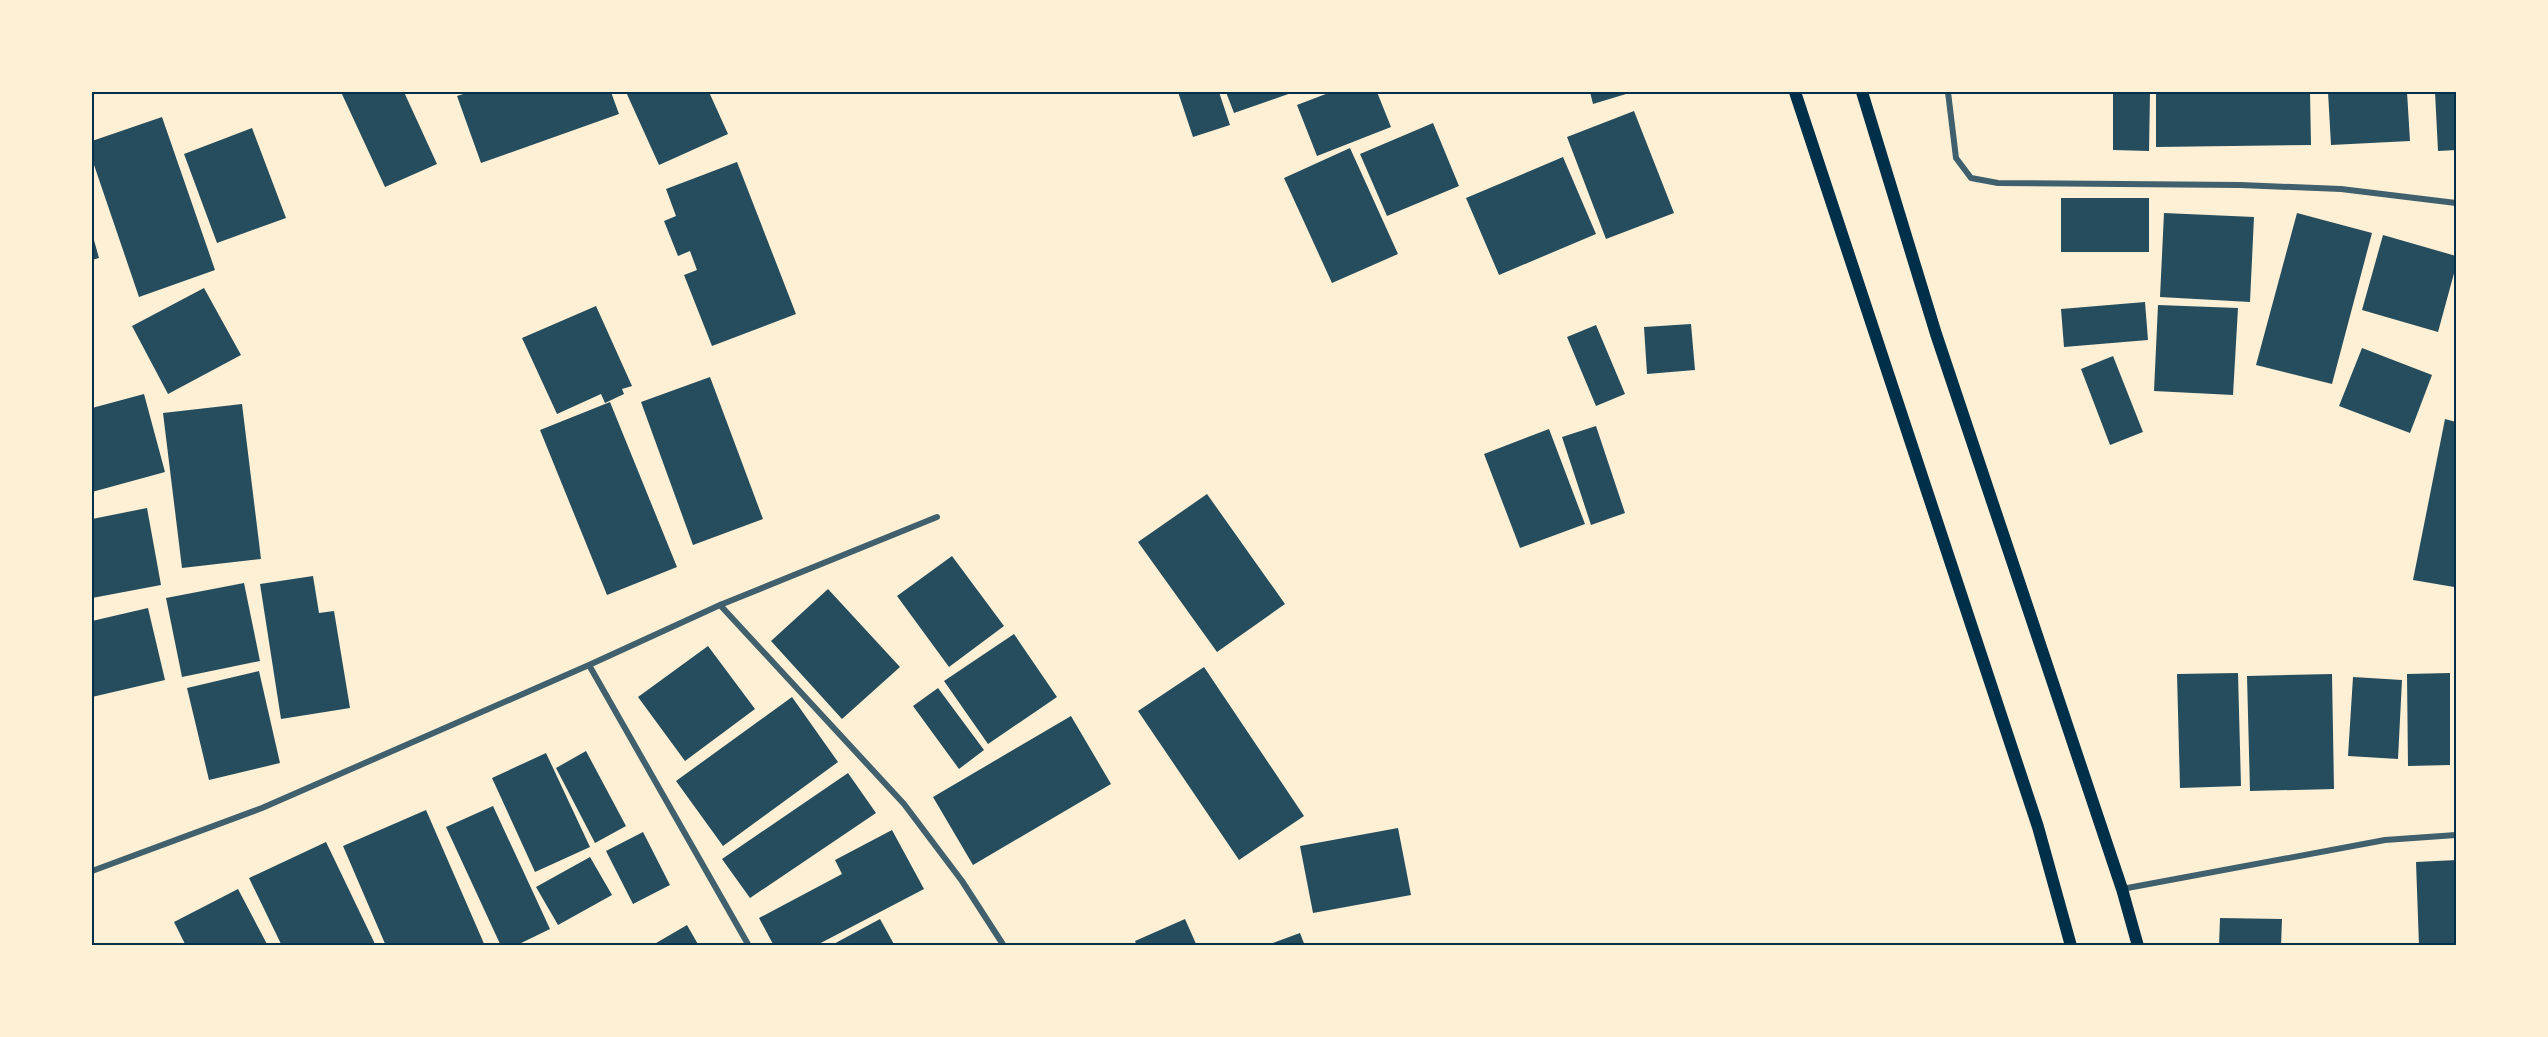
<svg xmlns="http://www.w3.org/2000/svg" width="2548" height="1037" viewBox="0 0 2548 1037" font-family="Figtree,sans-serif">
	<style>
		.building { fill: #264d5e }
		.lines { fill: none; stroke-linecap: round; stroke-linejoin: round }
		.minor { stroke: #3f606c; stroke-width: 6 }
		.secondary { stroke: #003049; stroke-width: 12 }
		.neatline { fill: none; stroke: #003049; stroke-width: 2 }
	</style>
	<rect width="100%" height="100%" fill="#fdf0d5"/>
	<!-- building -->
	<path class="building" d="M341 92H404L437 164 385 187Z
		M469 92H611L619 114 481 163 457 96Z
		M626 92H709L728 134 659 165Z
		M1178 92H1219L1230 125 1193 137Z
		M1226 92H1294L1234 113Z
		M1331 92H1377L1391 127 1317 156 1297 105Z
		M1590 92H1625L1626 94 1593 104Z
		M2113 92H2150L2149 151 2113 150Z
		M2156 92H2310L2311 145 2156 147Z
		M2328 92H2407L2410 141 2331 145Z
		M2435 92H2456V150L2438 151Z
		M1634 111 1674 213 1606 239 1567 137Z
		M162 117 215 270 139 297 92 159V141Z
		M1433 123 1459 186 1387 216 1360 154Z
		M252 128 286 218 217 243 184 154Z
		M1350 148 1398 254 1332 283 1284 178Z
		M1563 157 1596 234 1499 275 1466 198Z
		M737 162 796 314 712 346 684 275 697 270 690 251 678 256 664 221 676 216 666 189Z
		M2061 198H2149V252H2061Z
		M2164 213 2254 217 2250 302 2160 297Z
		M2297 213 2372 233 2332 384 2256 365Z
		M92 233 99 258 92 260Z
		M2383 235 2456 256V266L2438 332 2362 310Z
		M204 288 241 355 168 394 132 326Z
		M2145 302 2148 340 2064 347 2061 309Z
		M2158 305 2238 308 2233 395 2154 391Z
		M596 306 632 386 622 389 624 394 605 403 601 394 557 414 522 338Z
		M1691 324 1695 370 1647 374 1644 327Z
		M1596 325 1625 394 1596 406 1567 337Z
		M2362 348 2432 375 2410 433 2339 406Z
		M2113 356 2143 432 2110 445 2081 369Z
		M710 377 763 519 693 545 641 402Z
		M144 394 165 472 92 492V408Z
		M610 402 677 567 607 595 540 430Z
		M242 404 261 559 182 568 163 413Z
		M2445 419 2456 422V575L2454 587 2413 580Z
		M1596 426 1625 513 1591 525 1562 437Z
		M1549 429 1585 524 1520 548 1484 454Z
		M1207 494 1285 604 1217 652 1138 542Z
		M147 508 161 585 92 598V519Z
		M952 556 1004 626 949 667 897 596Z
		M313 576 319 613 334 611 350 708 281 719 260 584Z
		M244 583 260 661 182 677 166 598Z
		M828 589 900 667 842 719 771 641Z
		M148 608 165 680 92 697V621Z
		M1014 634 1057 697 988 744 944 681Z
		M708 646 755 709 685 761 638 697Z
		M1204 667 1304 816 1239 860 1138 711Z
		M259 671 280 763 209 780 187 688Z
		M2238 673 2241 786 2180 788 2177 674Z
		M2450 673V765L2408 766 2407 674Z
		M2332 674 2334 789 2250 791 2247 676Z
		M2353 677 2402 680 2398 759 2348 756Z
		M938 688 984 750 959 769 913 706Z
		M792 697 838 762 723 846 676 781Z
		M1071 716 1111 784 973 865 933 797Z
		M586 751 626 826 595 843 556 768Z
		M546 753 590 847 535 872 492 778Z
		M848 773 876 813 750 898 722 859Z
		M493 806 550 929 515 946H501L446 827Z
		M426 810 485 946H386L343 846Z
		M1398 828 1411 895 1313 913 1300 846Z
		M892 830 924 889 815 946H774L759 918 842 874 835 860Z
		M643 832 670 885 633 904 606 851Z
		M326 842 376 946H282L249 878Z
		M590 857 612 895 558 925 536 887Z
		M2456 860V946H2419L2416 862Z
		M238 889 268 946H186L174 922Z
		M2220 918 2282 919 2281 946H2219Z
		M880 919 895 946H830Z
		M1185 919 1197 946H1137L1135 941Z
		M687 925 699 946H651Z
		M1300 933 1305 946H1267V945Z"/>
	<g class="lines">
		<!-- minor -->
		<path class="minor" d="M1948 92 1956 158 1971 178 1998 183 2240 185 2341 189 2456 203
			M720 605 904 804 962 881 1004 946
			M589 665 749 946
			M92 871 262 808 589 665 720 605 937 517
			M2122 889 2385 840 2456 835"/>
		<!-- secondary -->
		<path class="secondary" d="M1795 92 2038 827 2071 946
			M1862 92 1936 334 2122 889 2138 946"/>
	</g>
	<!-- border -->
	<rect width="2548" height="1037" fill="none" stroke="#fdf0d5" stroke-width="186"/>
	<rect x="93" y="93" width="2362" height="851" class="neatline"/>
</svg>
